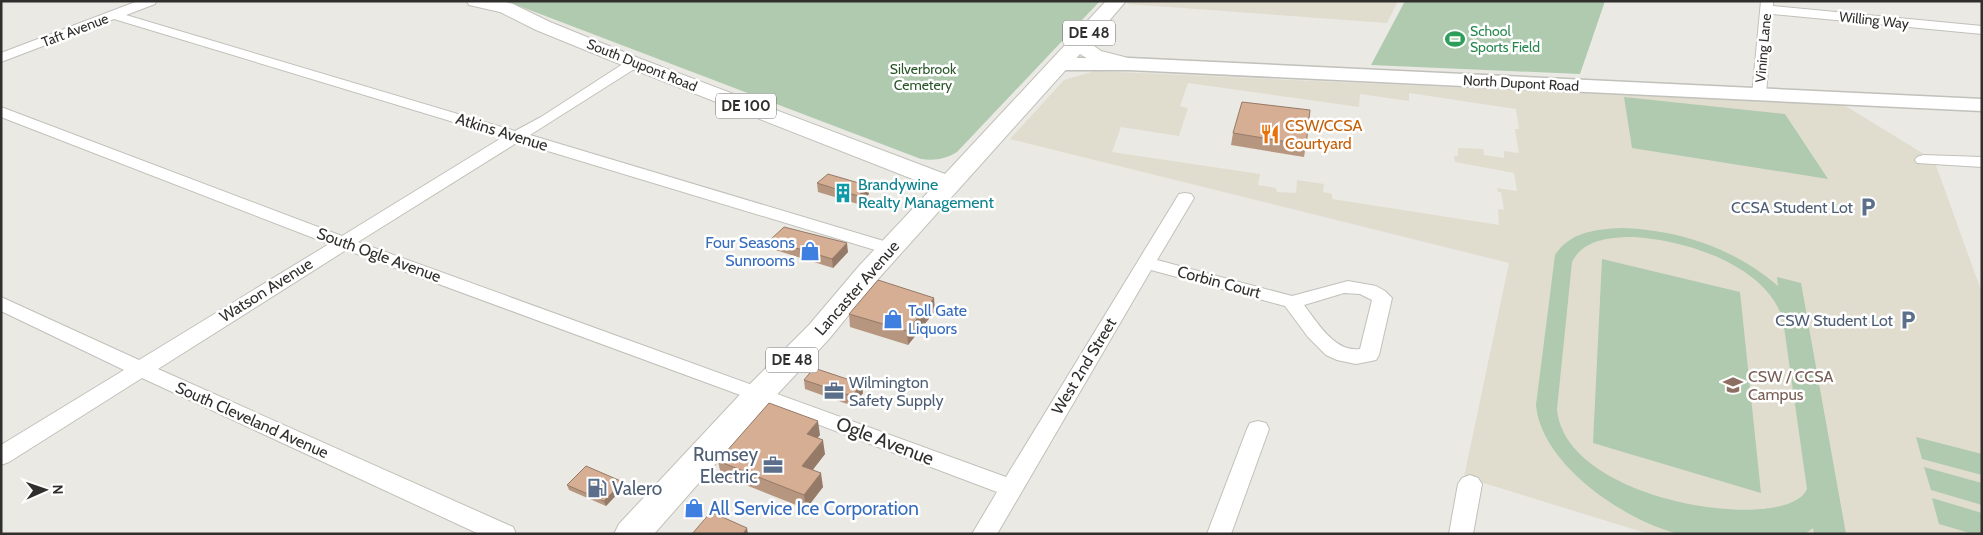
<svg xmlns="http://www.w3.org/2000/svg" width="1983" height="535" viewBox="0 0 1983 535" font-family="Cabin,sans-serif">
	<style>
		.built { fill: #e0ddcf; fill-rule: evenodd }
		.green { fill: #afcaae; fill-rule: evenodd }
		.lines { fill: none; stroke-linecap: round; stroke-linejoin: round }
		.street-casing { stroke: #c1c0ba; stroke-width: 2 }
		.secondary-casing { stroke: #c1c0ba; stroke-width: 3 }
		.primary-casing { stroke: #c1c0ba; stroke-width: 2 }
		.street { fill: #fff; fill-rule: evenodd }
		.secondary { fill: #fff; fill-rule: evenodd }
		.primary { fill: #fff; fill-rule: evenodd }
		.wall { fill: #b7967f }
		.shaded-wall { fill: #957a68 }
		.building { fill: #d5ae94; stroke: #957a68 }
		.labels { text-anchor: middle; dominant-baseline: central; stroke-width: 5; stroke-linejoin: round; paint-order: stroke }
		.far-street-label { font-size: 14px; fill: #302f2d; stroke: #fff }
		.far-leisure-label { font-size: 14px; fill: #27864d; stroke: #fff; text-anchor: start }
		.far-park-label { font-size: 14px; fill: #2a5629; stroke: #fff }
		.shield { fill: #fff; stroke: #6e6d6c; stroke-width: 1 }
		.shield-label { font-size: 15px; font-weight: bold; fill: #302f2d }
		.food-label { font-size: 16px; fill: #c56008; stroke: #fff; text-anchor: start }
		.street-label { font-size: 16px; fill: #302f2d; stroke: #fff }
		.culture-label { font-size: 16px; fill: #0d838f; stroke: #fff; text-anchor: start }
		.service-label { font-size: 16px; fill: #4e5e75; stroke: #fff; text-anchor: end }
		.shop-label { font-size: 16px; fill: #366cbe; stroke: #fff; text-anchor: end }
		.education-label { font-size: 16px; fill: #785e54; stroke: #fff; text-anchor: start }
		.near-street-label { font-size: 19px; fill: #302f2d; stroke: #fff }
		.near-service-label { font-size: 19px; fill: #4e5e75; stroke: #fff; text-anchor: end }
		.near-shop-label { font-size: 19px; fill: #366cbe; stroke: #fff; text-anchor: start }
	</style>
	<rect width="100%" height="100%" fill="#eae9e3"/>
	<!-- built -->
	<path class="built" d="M1130 1H1398L1387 23 1127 4Z
		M1095 71 1844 105 1934 160 1982 293V534H1649L1464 477 1509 263 1010 139 1064 80ZM1188 83 1359 107 1360 94 1409 101V93L1516 109 1519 129H1515L1519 153 1504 151V158L1484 155 1483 149 1458 148V156H1454L1455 162 1514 173 1517 191 1497 188 1498 192H1501L1504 210 1498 209 1499 225 1332 199V194L1323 192 1324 184 1297 180 1296 193 1277 192 1276 188 1258 185 1260 174 1112 152 1121 127 1179 136 1188 108 1180 106Z"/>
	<!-- green -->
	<path class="green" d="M506 1H1100L957 152C946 159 934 161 921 159Z
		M1405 1H1605L1580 74 1371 65Z
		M1624 97 1785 114 1828 179 1632 148Z
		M1622 228C1679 230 1734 248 1778 286L1777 277 1801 283 1846 534H1814L1813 528 1805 534C1775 534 1744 534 1713 534 1702 534 1687 535 1675 533 1623 519 1541 464 1536 405L1555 255C1570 232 1596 229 1622 228ZM1634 237C1685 240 1767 265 1783 320L1807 489C1788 535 1564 503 1557 409L1572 262C1583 239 1612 237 1634 237Z
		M1602 259 1740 292 1761 493 1593 443Z
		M1916 437 1982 454V475L1922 459Z
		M1924 467 1982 483V505L1931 490Z
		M1932 498 1982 513V534H1973L1939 524Z"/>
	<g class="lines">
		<defs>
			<path id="street" d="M138 1H156L155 4 126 15 515 131 541 117 629 60H639L641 63 639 66 530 135 897 245 900 249 897 253 891 255 885 253 518 142 358 242 1006 477 1179 194 1185 193 1191 194 1194 198 1157 260 1292 296 1348 281 1376 286 1385 291 1392 298 1379 355 1376 360 1356 364 1337 360 1326 355 1308 337 1285 306 1151 270 997 534H972L997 492 751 399 346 250 158 369 513 527 516 534H479L142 378 9 462 1 465V445L124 370 1 311V297L139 360 329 244 1 117V107L342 236 503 137 114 19 1 62V53ZM1344 293 1360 294 1372 300 1360 349C1335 353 1317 322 1304 305Z
				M1761 1H1773V6L1982 26V34L1772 14 1766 95 1764 98H1754L1752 95Z
				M1923 155 1982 157V167L1917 163 1915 160 1917 157Z
				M1258 421 1266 423 1269 429 1231 534H1207L1247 429 1250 423Z
				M1470 475 1478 478 1482 484 1473 534H1449L1458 484 1462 478Z"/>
			<path id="secondary" d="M1060 58H1129L1982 99V111L1129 70H1060L1053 68 1050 64 1053 60Z"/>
			<path id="primary" d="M467 1H502L513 4 550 22 641 59 945 174 1106 1H1126L1090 43 1101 51 1136 60 1139 64 1136 68C1123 72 1091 62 1080 54L879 278 829 339 770 402 654 534H614L619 524 748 386 809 325 859 266 933 187 627 67 536 30 500 12 469 5Z"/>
		</defs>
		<!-- street casing -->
		<use href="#street" class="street-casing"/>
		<!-- secondary casing -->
		<use href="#secondary" class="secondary-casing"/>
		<!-- primary casing -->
		<use href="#primary" class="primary-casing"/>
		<!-- street -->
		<use href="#street" class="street"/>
		<!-- secondary -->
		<use href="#secondary" class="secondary"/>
		<!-- primary -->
		<use href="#primary" class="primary"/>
	</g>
	<!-- wall -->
	<path class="wall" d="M1233 133 1306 145 1304 157 1231 145Z
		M817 183 869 186V194L858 204 818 192Z
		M770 240 848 252 833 268 772 249Z
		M935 311 908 345 850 327 849 314Z
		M804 380 863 393 853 406 805 389Z
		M820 435 817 438 825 454 813 469 823 487 806 509 721 475 718 461Z
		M567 485 624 487 606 506 569 490Z"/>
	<!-- shaded-wall -->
	<path class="shaded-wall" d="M869 186V194L858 204V196Z
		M847 243 848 252 833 268 832 259Z
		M934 298 935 311 908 345 907 331Z
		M862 384 863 393 853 406 852 396Z
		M818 421 820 435 809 448 807 434Z
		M823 440 825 454 805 480 802 466Z
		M821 473 823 487 806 509 804 495Z
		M623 482 624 487 606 506 604 501Z
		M747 528 748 534H743Z"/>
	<!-- building -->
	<path class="building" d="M1242 102 1310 110 1306 145 1233 133Z
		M828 174 869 186 858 196 817 183Z
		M784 227 847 243 832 259 770 240Z
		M878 280 934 298 907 331 849 314Z
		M814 368 862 384 852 396 804 380Z
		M769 403 818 421 807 434 823 440 802 466 821 473 804 495 718 461Z
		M586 466 623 482 604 501 567 485Z
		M711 512 747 528 743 534H692Z"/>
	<!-- icons -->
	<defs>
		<symbol id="stadium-bare" viewBox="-9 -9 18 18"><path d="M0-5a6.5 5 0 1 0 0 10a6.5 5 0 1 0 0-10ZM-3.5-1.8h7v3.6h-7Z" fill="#2e9e5b" stroke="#fff" stroke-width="2.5" paint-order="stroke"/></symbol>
		<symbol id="restaurant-bare" viewBox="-9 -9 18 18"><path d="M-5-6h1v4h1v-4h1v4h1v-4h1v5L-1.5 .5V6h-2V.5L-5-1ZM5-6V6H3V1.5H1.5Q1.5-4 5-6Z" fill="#e8710a" stroke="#fff" stroke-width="2.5" paint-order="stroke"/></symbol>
		<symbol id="building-bare" viewBox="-9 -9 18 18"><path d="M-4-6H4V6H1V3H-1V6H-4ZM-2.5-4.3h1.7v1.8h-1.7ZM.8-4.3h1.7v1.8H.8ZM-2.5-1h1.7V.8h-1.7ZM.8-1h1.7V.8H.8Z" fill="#0f9aa8" stroke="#fff" stroke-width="2.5" paint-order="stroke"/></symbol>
		<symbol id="parking-bare" viewBox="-9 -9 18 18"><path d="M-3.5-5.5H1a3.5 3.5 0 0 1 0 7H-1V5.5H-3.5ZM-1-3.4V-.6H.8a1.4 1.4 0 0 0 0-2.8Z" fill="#5c6f8a" stroke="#fff" stroke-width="2.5" paint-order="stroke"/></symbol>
		<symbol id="shop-bare" viewBox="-9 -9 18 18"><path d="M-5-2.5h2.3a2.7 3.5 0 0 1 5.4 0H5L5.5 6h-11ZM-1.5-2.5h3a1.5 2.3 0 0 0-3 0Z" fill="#3f7fe0" stroke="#fff" stroke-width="2.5" paint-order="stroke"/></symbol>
		<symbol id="school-bare" viewBox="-9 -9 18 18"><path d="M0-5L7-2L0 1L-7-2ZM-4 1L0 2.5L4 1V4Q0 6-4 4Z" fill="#8d6e63" stroke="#fff" stroke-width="2.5" paint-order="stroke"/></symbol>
		<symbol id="office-bare" viewBox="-9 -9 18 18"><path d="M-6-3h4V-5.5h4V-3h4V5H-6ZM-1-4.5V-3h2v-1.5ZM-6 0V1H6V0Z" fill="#5c6f8a" stroke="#fff" stroke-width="2.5" paint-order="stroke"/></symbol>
		<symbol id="fuel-bare" viewBox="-9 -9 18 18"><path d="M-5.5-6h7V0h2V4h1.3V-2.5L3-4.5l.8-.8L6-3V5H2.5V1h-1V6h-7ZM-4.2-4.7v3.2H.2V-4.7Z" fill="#5c6f8a" stroke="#fff" stroke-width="2.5" paint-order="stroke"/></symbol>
	</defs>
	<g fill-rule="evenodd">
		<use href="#stadium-bare" x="1441" y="25" width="28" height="28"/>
		<use href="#restaurant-bare" x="1256" y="120" width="28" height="28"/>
		<use href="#building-bare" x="829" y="179" width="28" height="28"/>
		<use href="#parking-bare" x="1854" y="193" width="28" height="28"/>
		<use href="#shop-bare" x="796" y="237" width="28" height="28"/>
		<use href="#shop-bare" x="879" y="305" width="28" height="28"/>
		<use href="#parking-bare" x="1894" y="306" width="28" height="28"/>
		<use href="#school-bare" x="1719" y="371" width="28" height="28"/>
		<use href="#office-bare" x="820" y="377" width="28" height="28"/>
		<use href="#office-bare" x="759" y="451" width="28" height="28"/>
		<use href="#fuel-bare" x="583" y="474" width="28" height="28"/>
		<use href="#shop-bare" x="680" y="494" width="28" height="28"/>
	</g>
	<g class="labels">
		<!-- far-street labels -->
		<g class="far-street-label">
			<text transform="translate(1874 20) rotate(6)">Willing Way</text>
			<text transform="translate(75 30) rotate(-21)">Taft Avenue</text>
			<text transform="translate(1763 48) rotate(-85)">Vining Lane</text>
			<text transform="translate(642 65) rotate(22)">South Dupont Road</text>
			<text transform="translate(1521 83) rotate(3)">North Dupont Road</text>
		</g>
		<!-- far-leisure labels -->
		<g class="far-leisure-label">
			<text x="1470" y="31">School<tspan x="1470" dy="16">Sports Field</tspan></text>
		</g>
		<!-- far-park labels -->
		<g class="far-park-label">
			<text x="923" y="69">Silverbrook<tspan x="923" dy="16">Cemetery</tspan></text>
		</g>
		<!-- shield labels -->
		<g class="shield">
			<rect x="1063" y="20.5" width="52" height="25" rx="4"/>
			<rect x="716" y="93.5" width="60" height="25" rx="4"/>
			<rect x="766" y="347.5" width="52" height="25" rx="4"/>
		</g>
		<g class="shield-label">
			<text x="1089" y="33">DE 48</text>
			<text x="746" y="106">DE 100</text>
			<text x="792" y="360">DE 48</text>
		</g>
		<!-- food labels -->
		<g class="food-label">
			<text x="1285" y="125">CSW/CCSA<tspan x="1285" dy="18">Courtyard</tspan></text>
		</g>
		<!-- street labels -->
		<g class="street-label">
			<text transform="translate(502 132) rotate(17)">Atkins Avenue</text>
			<text transform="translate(379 255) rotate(20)">South Ogle Avenue</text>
			<text transform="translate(1219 282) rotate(15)">Corbin Court</text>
			<text transform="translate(857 288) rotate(-49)">Lancaster Avenue</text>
			<text transform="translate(266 290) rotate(-32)">Watson Avenue</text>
			<text transform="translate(1084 366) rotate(-59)">West 2nd Street</text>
			<text transform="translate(252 420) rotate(24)">South Cleveland Avenue</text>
		</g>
		<!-- culture labels -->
		<g class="culture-label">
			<text x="858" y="184">Brandywine<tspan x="858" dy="18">Realty Management</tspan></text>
		</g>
		<!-- service labels -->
		<g class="service-label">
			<text x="1853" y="207">CCSA Student Lot</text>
			<text x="1893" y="320">CSW Student Lot</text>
			<text x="849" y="382" text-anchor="start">Wilmington<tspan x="849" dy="18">Safety Supply</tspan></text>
		</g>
		<!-- shop labels -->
		<g class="shop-label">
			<text x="795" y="242">Four Seasons<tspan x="795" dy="18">Sunrooms</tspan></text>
			<text x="908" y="310" text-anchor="start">Toll Gate<tspan x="908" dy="18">Liquors</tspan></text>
		</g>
		<!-- education labels -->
		<g class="education-label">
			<text x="1748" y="376">CSW / CCSA<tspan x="1748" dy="18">Campus</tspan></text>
		</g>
		<!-- near-street labels -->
		<g class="near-street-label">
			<text transform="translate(885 441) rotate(21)">Ogle Avenue</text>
		</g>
		<!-- near-service labels -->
		<g class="near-service-label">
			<text x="758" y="454">Rumsey<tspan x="758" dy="22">Electric</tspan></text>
			<text x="612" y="488" text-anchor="start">Valero</text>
		</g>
		<!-- near-shop labels -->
		<g class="near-shop-label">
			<text x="709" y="508">All Service Ice Corporation</text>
		</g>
	</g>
	<!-- border -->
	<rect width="1983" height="535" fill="none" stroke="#302f2d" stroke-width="5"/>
	<!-- north arrow -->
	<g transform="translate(45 490) rotate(88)" stroke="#ffffff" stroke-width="4" paint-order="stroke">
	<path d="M0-4L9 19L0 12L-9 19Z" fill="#302f2d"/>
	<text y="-8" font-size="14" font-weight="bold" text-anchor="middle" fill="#302f2d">N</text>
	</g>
</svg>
